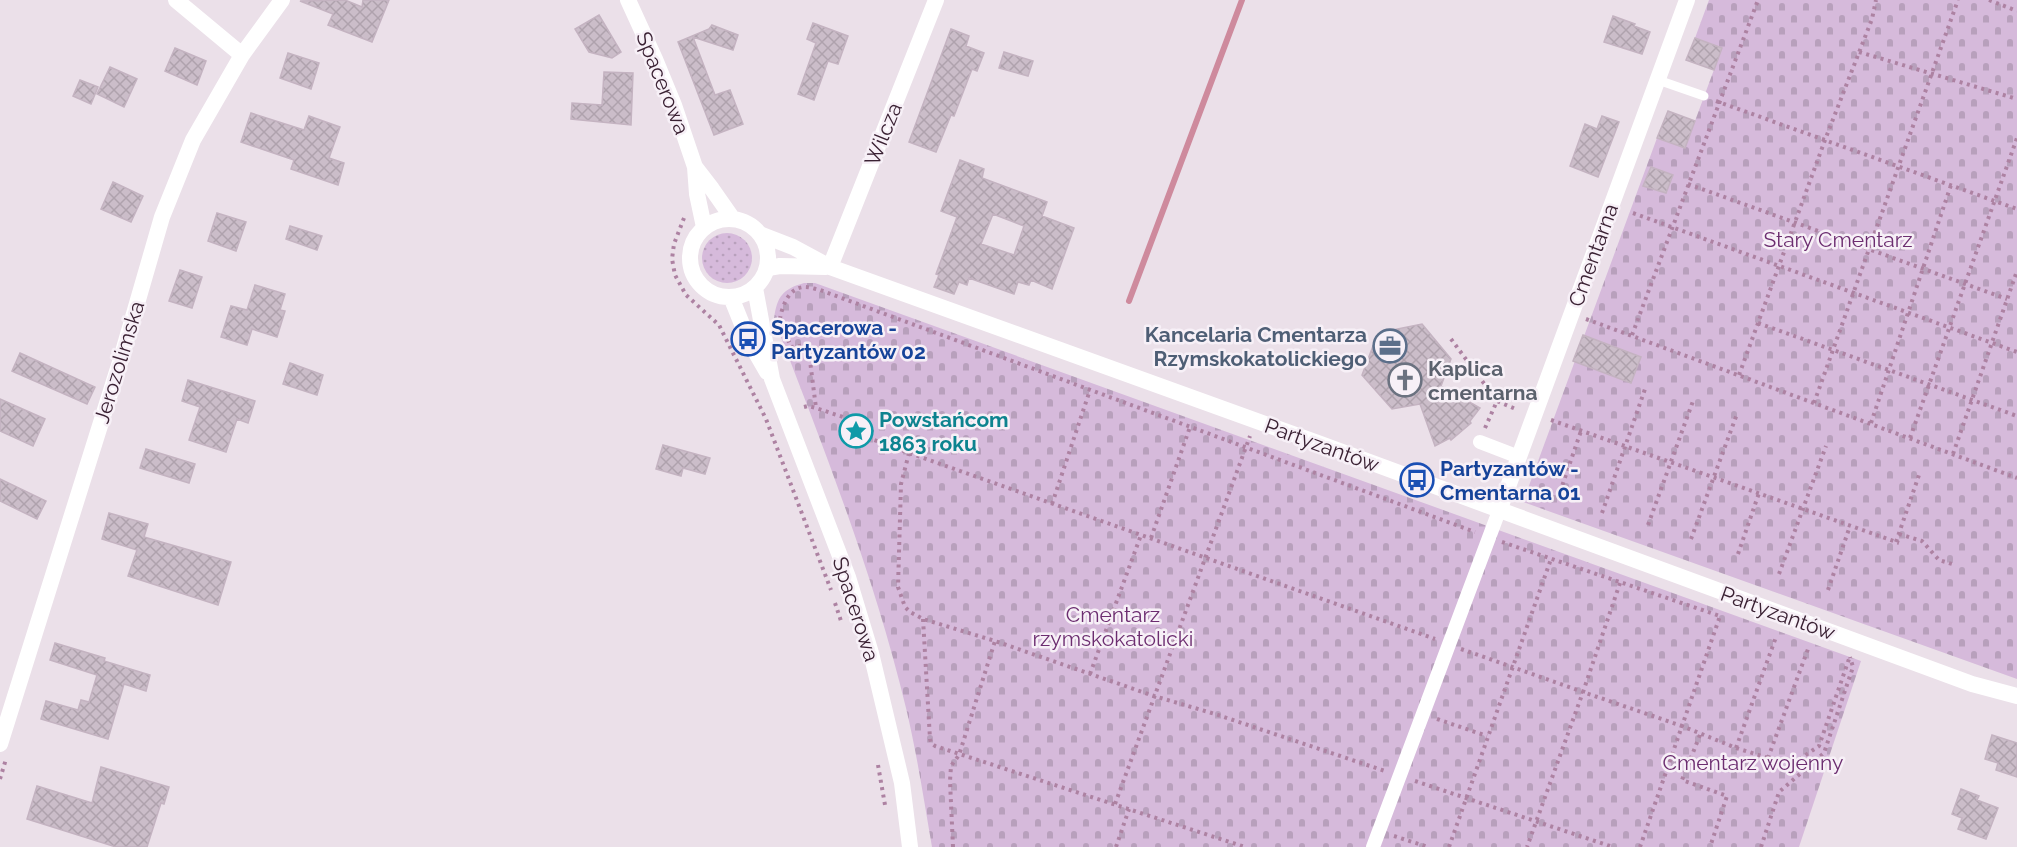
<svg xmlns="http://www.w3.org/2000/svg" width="2017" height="847" viewBox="0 0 2017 847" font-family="Raleway,sans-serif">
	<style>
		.grass { fill: url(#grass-dots) }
		.cemetery { fill: url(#cemetery-stones) }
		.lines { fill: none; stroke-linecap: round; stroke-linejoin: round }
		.stream { stroke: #ce8a9d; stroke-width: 6 }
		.building { fill: url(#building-cross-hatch); stroke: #c4b3c1; stroke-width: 1.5; fill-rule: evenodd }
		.path { stroke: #ad82a2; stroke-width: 4; stroke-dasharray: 3 4.5; stroke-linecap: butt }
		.service { stroke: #fff; stroke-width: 9 }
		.pedestrian { stroke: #fff; stroke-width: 14 }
		.minor { stroke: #fff; stroke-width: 16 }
		.tertiary { stroke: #fff; stroke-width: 16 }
		.labels { text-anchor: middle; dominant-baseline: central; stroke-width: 5; stroke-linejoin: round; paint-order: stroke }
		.street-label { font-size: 21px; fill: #3a2133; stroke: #f7f0f7 }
		.park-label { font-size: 21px; fill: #6c2d70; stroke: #f7f0f7 }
		.transit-label { font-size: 21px; font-weight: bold; fill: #164399; stroke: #f7f0f7; text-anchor: start }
		.service-label { font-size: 21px; font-weight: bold; fill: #4e5e75; stroke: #f7f0f7; text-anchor: end }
		.worship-label { font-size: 21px; font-weight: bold; fill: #5b616d; stroke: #f7f0f7; text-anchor: start }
		.culture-label { font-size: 21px; font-weight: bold; fill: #0d838f; stroke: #f7f0f7; text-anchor: start }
	</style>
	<defs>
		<pattern id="grass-dots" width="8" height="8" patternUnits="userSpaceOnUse" patternTransform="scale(1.5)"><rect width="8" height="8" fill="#d6badb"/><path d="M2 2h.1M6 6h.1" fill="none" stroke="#b8a0bc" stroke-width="1.8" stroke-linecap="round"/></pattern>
		<pattern id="cemetery-stones" width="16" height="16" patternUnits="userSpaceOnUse" patternTransform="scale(1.5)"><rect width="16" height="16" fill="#d6badb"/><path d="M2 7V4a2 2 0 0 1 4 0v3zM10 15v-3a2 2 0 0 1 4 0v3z" fill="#b8a0bc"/></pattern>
		<pattern id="building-cross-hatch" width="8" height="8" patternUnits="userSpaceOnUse" patternTransform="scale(1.5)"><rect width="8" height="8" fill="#cbbdc9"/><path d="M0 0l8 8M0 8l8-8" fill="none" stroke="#afa2ad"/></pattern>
	</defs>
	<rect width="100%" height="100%" fill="#ebe0e9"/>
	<!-- grass -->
	<path class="grass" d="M702 258a25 25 0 1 1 50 0a25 25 0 1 1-50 0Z"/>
	<!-- cemetery -->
	<path class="cemetery" d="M1709 0H2017V679L1523 502 1657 138 1685 148 1722 48 1695 38Z
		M804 283H815L1861 661 1799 847H932C924 801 917 754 906 708 874 575 823 446 774 319 777 296 783 289 804 283Z"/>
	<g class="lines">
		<!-- stream -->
		<path class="stream" d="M1129 301 1242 0"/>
	</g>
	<!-- building -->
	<path class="building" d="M345 0 362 7 363 0H389L372 42 328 25 333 14 300 1Z
		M599 15 621 52 612 58 589 52 575 29Z
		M1613 16 1635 24 1634 26 1650 32 1642 54 1604 42Z
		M813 23 848 36 838 64 828 61 814 100 798 94 816 43 807 39Z
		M712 25 738 35 733 50 693 37 715 95 730 90 743 124 714 135 678 42 709 29Z
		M951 29 969 36 966 46 984 53 977 71 972 69 954 116 951 115 936 152 909 142Z
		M1695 38 1722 48 1714 70 1686 60Z
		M175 48 206 61 197 85 165 71Z
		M1004 52 1033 61 1028 76 999 68Z
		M288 53 319 63 311 89 280 78Z
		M110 67 137 79 124 107 97 94Z
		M604 72 633 73 631 125 571 119 572 103 602 105Z
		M80 80 98 87 91 104 73 96Z
		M1668 111 1695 121 1685 148 1657 138Z
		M251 113 304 130 309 116 340 127 329 158 344 163 338 185 291 169 294 160 241 142Z
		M1602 116 1619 122 1598 177 1570 166 1585 124 1597 129Z
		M960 160 984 169 982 178 1047 202 1042 216 1074 228 1052 289 1031 280 1029 285 1018 282 1014 294 969 278 967 285 959 282 954 294 934 287 939 275 936 274 957 217 941 211ZM993 214 1024 226 1014 255 981 244Z
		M1651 167 1673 175 1666 193 1643 186Z
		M113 182 143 196 131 222 101 209Z
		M217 213 246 222 236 251 208 241Z
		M290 226 322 236 317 250 286 239Z
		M180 270 202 277 192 308 169 301Z
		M255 285 285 294 280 310 285 311 277 337 252 329 247 345 221 337 231 306 247 310Z
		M1422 324 1451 359 1441 386 1480 408 1470 421 1471 423 1451 440 1450 438 1435 446 1420 404 1392 409 1362 375 1373 346 1396 354 1392 330Z
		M1583 335 1641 357 1631 383 1573 361Z
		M20 353 95 387 87 404 12 371Z
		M290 363 323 375 317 395 283 384Z
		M188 380 255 401 248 423 237 419 226 452 189 440 200 407 182 401Z
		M0 399 45 419 33 446 0 431Z
		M663 445 710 458 705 474 683 468 681 476 656 469Z
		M146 449 195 464 189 483 140 468Z
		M0 479 46 501 37 519 0 501Z
		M109 513 148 524 144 537 231 562 218 605 128 576 137 550 102 539Z
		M55 643 105 658 104 661 150 675 146 691 124 684 108 739 41 719 46 701 78 710 81 700 89 702 97 675 50 660Z
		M1992 735 2017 743V777L1996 770 1998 763 1985 759Z
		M101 767 169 787 164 804 161 803 147 847H116L27 819 37 786 92 803Z
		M1961 789 1979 796 1977 800 1998 808 1986 839 1958 829 1962 818 1952 814Z"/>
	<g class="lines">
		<!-- path -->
		<path class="path" d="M1989 0 2017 11
			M1859 52 2017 99
			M1716 101 2017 209
			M1688 184 2007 299
			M1633 213 2017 352
			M684 218 674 244 672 259 675 275 686 295 719 325 766 419 831 590
			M780 319C782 306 789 287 805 287 810 287 815 289 820 290L1475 532
			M1586 319 2017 478
			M1758 323 2017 416
			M782 326 791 347 808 345 816 408
			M1632 335 1758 0
			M1451 339 1497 401
			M1739 375 1825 140 1872 19 1876 0
			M1814 403 1958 0
			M804 407 808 406 816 408 873 427 869 438 909 453 1435 639
			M1551 420 1899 543
			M1871 423 1951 185
			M1485 428 1497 401 1518 410
			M1910 438 2017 138
			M909 453 901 484 898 587 905 607 910 612 923 619 995 641 1154 696 1215 714 1385 771
			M1953 454 2017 271
			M1560 492 1581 431
			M1052 504 1090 390
			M1602 513 1645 389
			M1648 525 1693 401
			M1899 534 1922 541 1939 560 1952 564
			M1151 538 1190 427
			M1691 539 1737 414
			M1502 542 1720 616 1682 726 1736 748 1791 765 1819 746 1850 656
			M1896 542 1919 475
			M1738 554 1759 493
			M1779 574 1826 446
			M1620 583 1583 692 1682 726 1640 847
			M1828 590 1850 526
			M835 603 841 621
			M923 619 930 739 931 743 935 746 1245 847
			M1461 649 1583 692 1527 847
			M1090 674 1141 535
			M1437 719 1487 736
			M1700 735 1682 780 1727 796 1710 847
			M1736 748 1776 637
			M1768 758 1808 649
			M878 765 885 805
			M0 779 6 759
			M1415 781 1613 847
			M1115 804 1250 436
			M1394 836 1428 847
			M953 847 950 781 951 766 959 755 995 641
			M1116 847 1129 809
			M1449 847 1551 559
			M1761 847 1779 792 1824 753 1853 667 1850 657"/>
		<!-- service -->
		<path class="service" d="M1658 80 1704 96"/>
		<!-- pedestrian -->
		<path class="pedestrian" d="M1480 442 1519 457
			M1373 847 1499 511"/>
		<!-- minor -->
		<path class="minor" d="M176 0 242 55
			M762 235 793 247 830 267 1318 443 1972 684 2017 696
			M830 267 936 0
			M768 268 780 266 826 267
			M1499 511 1687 0
			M0 744 120 362 162 217 193 140 242 55 282 0"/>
		<!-- tertiary -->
		<path class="tertiary" d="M628 0 655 59 674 105 695 167 697 194 704 227
			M695 167 712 189 733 219
			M690 258a39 39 0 1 1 78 0a39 39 0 1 1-78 0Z
			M755 288 772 379 848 577 871 653 902 783 910 847
			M731 297 748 339 767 372"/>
	</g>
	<!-- icons -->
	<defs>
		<symbol id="bus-ring" viewBox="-11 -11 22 22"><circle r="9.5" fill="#f7f0f7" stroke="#1a4fb4" stroke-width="1.5"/><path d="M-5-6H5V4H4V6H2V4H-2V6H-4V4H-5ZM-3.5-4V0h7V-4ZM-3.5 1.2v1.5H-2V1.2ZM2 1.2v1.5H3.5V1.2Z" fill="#1a4fb4"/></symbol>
		<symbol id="office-ring" viewBox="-11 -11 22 22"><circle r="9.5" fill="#f7f0f7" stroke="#5c6f8a" stroke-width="1.5"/><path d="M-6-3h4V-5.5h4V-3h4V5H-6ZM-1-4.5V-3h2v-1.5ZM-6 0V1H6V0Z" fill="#5c6f8a"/></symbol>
		<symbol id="church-ring" viewBox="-11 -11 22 22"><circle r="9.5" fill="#f7f0f7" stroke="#6b7280" stroke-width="1.5"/><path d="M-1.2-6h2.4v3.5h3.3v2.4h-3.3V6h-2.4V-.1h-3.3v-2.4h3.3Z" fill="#6b7280"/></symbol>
		<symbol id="sight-ring" viewBox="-11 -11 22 22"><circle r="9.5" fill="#f7f0f7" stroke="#0f9aa8" stroke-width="1.5"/><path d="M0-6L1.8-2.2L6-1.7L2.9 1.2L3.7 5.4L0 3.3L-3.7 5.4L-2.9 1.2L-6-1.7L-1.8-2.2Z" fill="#0f9aa8"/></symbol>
	</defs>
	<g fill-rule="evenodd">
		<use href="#bus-ring" x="729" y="320" width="38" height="38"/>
		<use href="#office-ring" x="1371" y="327" width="38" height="38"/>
		<use href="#church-ring" x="1386" y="361" width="38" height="38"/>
		<use href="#sight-ring" x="837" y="412" width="38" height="38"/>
		<use href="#bus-ring" x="1398" y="461" width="38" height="38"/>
	</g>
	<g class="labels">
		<!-- street labels -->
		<g class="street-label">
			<text transform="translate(663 83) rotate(68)">Spacerowa</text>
			<text transform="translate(883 134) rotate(-68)">Wilcza</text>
			<text transform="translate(1593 255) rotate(-70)">Cmentarna</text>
			<text transform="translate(119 362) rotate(-73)">Jerozolimska</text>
			<text transform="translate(1322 445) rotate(20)">Partyzantów</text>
			<text transform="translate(856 609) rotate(72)">Spacerowa</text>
			<text transform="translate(1778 613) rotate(20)">Partyzantów</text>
		</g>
		<!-- park labels -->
		<g class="park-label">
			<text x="1838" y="239">Stary Cmentarz</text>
			<text x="1113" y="614">Cmentarz<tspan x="1113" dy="24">rzymskokatolicki</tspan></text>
			<text x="1753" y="762">Cmentarz wojenny</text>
		</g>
		<!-- transit labels -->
		<g class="transit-label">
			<text x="771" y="327">Spacerowa -<tspan x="771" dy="24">Partyzantów 02</tspan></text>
			<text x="1440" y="468">Partyzantów -<tspan x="1440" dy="24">Cmentarna 01</tspan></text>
		</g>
		<!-- service labels -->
		<g class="service-label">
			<text x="1367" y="334">Kancelaria Cmentarza<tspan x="1367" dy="24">Rzymskokatolickiego</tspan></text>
		</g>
		<!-- worship labels -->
		<g class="worship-label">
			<text x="1428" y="368">Kaplica<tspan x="1428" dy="24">cmentarna</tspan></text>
		</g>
		<!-- culture labels -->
		<g class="culture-label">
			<text x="879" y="419">Powstańcom<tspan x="879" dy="24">1863 roku</tspan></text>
		</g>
	</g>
</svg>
